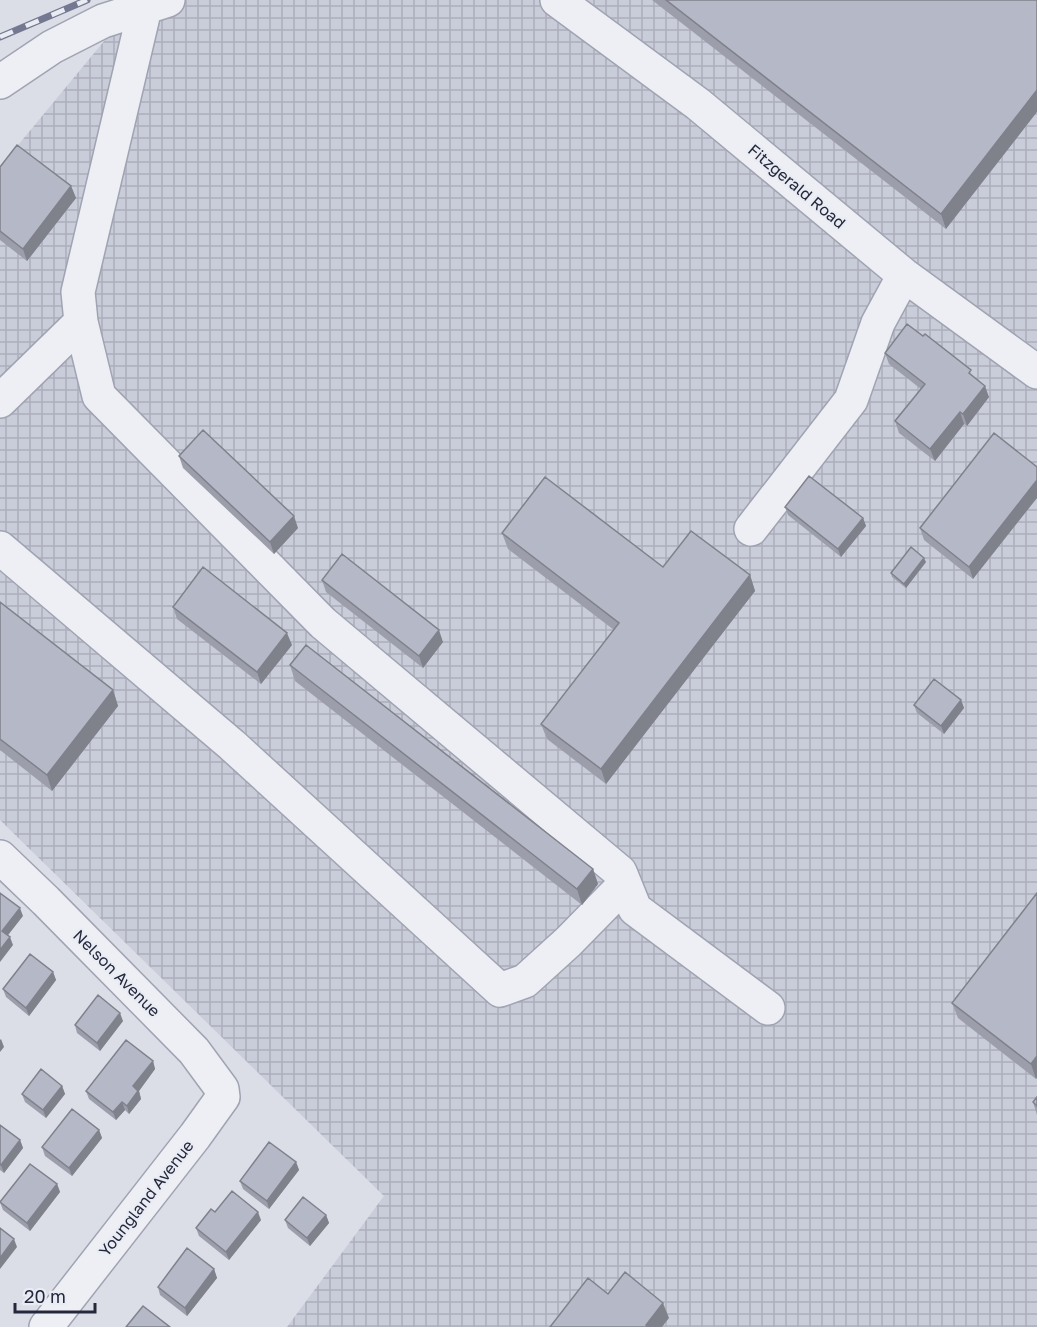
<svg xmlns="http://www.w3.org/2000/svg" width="1037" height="1327" viewBox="0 0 1037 1327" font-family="'Golos Text',sans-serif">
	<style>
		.industrial { fill: url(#industrial-grid) }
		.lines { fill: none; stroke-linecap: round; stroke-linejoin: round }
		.minor-casing { stroke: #a0a3b1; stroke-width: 36 }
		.minor { stroke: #eeeff5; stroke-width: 33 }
		.rail-casing { stroke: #747991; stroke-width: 7 }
		.rail { stroke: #eaecf4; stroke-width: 4.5; stroke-dasharray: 14; stroke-linecap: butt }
		.wall { fill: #9c9eab }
		.shaded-wall { fill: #7f818b }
		.building { fill: #b5b8c7; stroke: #7f818b; stroke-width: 1.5 }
		.labels { text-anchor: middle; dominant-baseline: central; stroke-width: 4.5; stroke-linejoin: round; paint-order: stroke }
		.street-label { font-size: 16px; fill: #24283d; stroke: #eaecf4 }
	</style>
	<defs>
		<pattern id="industrial-grid" width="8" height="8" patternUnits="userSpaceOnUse" patternTransform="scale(1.5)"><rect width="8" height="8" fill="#c9ccd9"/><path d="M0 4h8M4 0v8" fill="none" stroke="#acafbb"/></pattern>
	</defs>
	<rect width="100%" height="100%" fill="#dbdde7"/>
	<!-- industrial -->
	<path class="industrial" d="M138 0H1037V1327H287L384 1196 0 820V167Z"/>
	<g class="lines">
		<defs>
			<path id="minor" d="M557 0 698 104 904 275 1037 372
				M145 8 78 292 81 322 99 396 323 623 620 872 635 909 768 1008
				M0 82 52 47 103 21 168 0
				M0 401 81 322
				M751 529 851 400 878 323 904 275
				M0 548 232 745 500 990 525 981 568 942 625 884
				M0 857 46 901 194 1051 222 1089 223 1097 195 1136 46 1327"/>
		</defs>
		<!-- minor casing -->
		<use href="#minor" class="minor-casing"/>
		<!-- minor -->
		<use href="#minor" class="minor"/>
		<defs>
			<path id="rail" d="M0 37 87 0"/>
		</defs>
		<!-- rail casing -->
		<use href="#rail" class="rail-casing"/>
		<!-- rail -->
		<use href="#rail" class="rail"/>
	</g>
	<!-- wall -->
	<path class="wall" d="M652 0H1037L946 229Z
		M0 167 71 186 76 198 27 261 0 240Z
		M885 353 974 377 989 397 967 426 964 424 935 461 899 433 895 421 921 389 889 364Z
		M179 456 298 528 274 554 183 468Z
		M1037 467 973 579 924 540 920 528Z
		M785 507 863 518 866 526 841 557 788 515Z
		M502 533 663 567 750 575 755 591 606 784 547 739 541 724 614 630 508 549Z
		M926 562 906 588 892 577 891 573Z
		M322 580 443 642 423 668 326 592Z
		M0 602 113 690 118 706 52 791 0 750Z
		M173 607 292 645 261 684 177 619Z
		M290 665 593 869 598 884 582 905 295 681Z
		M961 700 964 708 944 734 917 713 914 705Z
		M1037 893 1036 1079 958 1018 952 1003Z
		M53 972 56 980 29 1016 6 997 3 989Z
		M123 1021 100 1051 77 1033 75 1025Z
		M153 1061 155 1069 139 1091 141 1099 129 1114 125 1110 116 1120 89 1099 86 1091Z
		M62 1086 65 1094 46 1118 25 1102 22 1094Z
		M1037 1097V1115L1033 1102Z
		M0 1125 20 1140 23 1148 4 1173 0 1170Z
		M99 1130 102 1138 72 1176 45 1156 42 1147Z
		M296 1162 299 1170 269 1209 243 1189 240 1181Z
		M57 1184 60 1192 30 1231 3 1210 0 1202Z
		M215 1212 261 1220 229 1260 199 1236 196 1228Z
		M326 1215 329 1223 310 1246 288 1228 285 1220Z
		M214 1269 217 1278 187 1316 160 1295 158 1287Z"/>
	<!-- shaded-wall -->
	<path class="shaded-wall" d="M1037 90V112L946 229 941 214Z
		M71 186 76 198 27 261 23 249Z
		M985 386 989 397 967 426 963 414Z
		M960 412 964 424 935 461 930 449Z
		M1037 480V498L973 579 969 567Z
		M294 516 298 528 274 554 270 542Z
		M863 518 866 526 841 557 838 549Z
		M924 558 926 562 906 588 904 584Z
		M750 575 755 591 606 784 601 769Z
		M439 630 443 642 423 668 419 656Z
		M287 633 292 645 261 684 257 672Z
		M113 690 118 706 52 791 47 775Z
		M961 700 964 708 944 734 941 726Z
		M593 869 598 884 582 905 577 889Z
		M20 908 23 916 5 939 2 931Z
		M10 937 13 945 0 962V950Z
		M53 972 56 980 29 1016 26 1008Z
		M120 1013 123 1021 100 1051 97 1043Z
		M1 1039 4 1047 0 1052V1040Z
		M1037 1056V1078L1036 1079 1031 1064Z
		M153 1061 155 1069 139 1091 141 1099 129 1114 127 1106 133 1086Z
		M62 1086 65 1094 46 1118 43 1110Z
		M122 1102 125 1110 116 1120 113 1112Z
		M99 1130 102 1138 72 1176 69 1168Z
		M20 1140 23 1148 4 1173 1 1165Z
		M296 1162 299 1170 269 1209 267 1201Z
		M57 1184 60 1192 30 1231 27 1223Z
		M258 1212 261 1220 229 1260 226 1252Z
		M326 1215 329 1223 310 1246 307 1238Z
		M14 1239 17 1247 0 1269V1258Z
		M214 1269 217 1278 187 1316 185 1308Z
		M663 1303 669 1318 662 1327H647L646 1325Z"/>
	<!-- building -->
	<path class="building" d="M666 0H1037V90L941 214Z
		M17 145 71 186 23 249 0 231V167Z
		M907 324 923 336 925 334 971 370 969 373 985 386 963 414 960 412 930 449 895 421 925 384 885 353Z
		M203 430 294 516 270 542 179 456Z
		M994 433 1037 467V480L969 567 920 528Z
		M809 476 863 518 838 549 785 507Z
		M545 477 663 567 691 531 750 575 601 769 541 724 619 623 502 533Z
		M911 547 924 558 904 584 891 573Z
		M342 554 439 630 419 656 322 580Z
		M203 567 287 633 257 672 173 607Z
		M0 602 113 690 47 775 0 739Z
		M306 645 593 869 577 889 290 665Z
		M934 679 961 700 941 726 914 705Z
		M0 893 20 908 2 931 10 937 0 950Z
		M1037 893V1056L1031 1064 952 1003Z
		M30 954 53 972 26 1008 3 989Z
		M98 995 120 1013 97 1043 75 1025Z
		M126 1040 153 1061 133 1086 138 1091 127 1106 122 1102 113 1112 86 1091Z
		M41 1069 62 1086 43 1110 22 1094Z
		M1037 1097V1106L1033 1102Z
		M72 1109 99 1130 69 1168 42 1147Z
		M0 1125 20 1140 1 1165 0 1164Z
		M269 1142 296 1162 267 1201 240 1181Z
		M30 1164 57 1184 27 1223 0 1202Z
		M232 1191 258 1212 226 1252 196 1228 211 1209 215 1212Z
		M303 1197 326 1215 307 1238 285 1220Z
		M0 1228 14 1239 0 1258Z
		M187 1248 214 1269 185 1308 158 1287Z
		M625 1272 663 1303 646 1325 649 1327H550L588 1278 608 1294Z
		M143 1306 170 1327H126Z"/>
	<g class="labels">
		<!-- street labels -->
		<g class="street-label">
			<text transform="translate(797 186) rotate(40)">Fitzgerald Road</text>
			<text transform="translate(117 973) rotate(45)">Nelson Avenue</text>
			<text transform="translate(146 1198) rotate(-52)">Youngland Avenue</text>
		</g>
	</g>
	<!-- scale -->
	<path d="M15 1303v9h80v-9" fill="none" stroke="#24283d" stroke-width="3"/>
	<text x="24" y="1303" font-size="18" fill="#24283d" stroke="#eaecf4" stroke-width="4.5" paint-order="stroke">20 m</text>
</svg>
